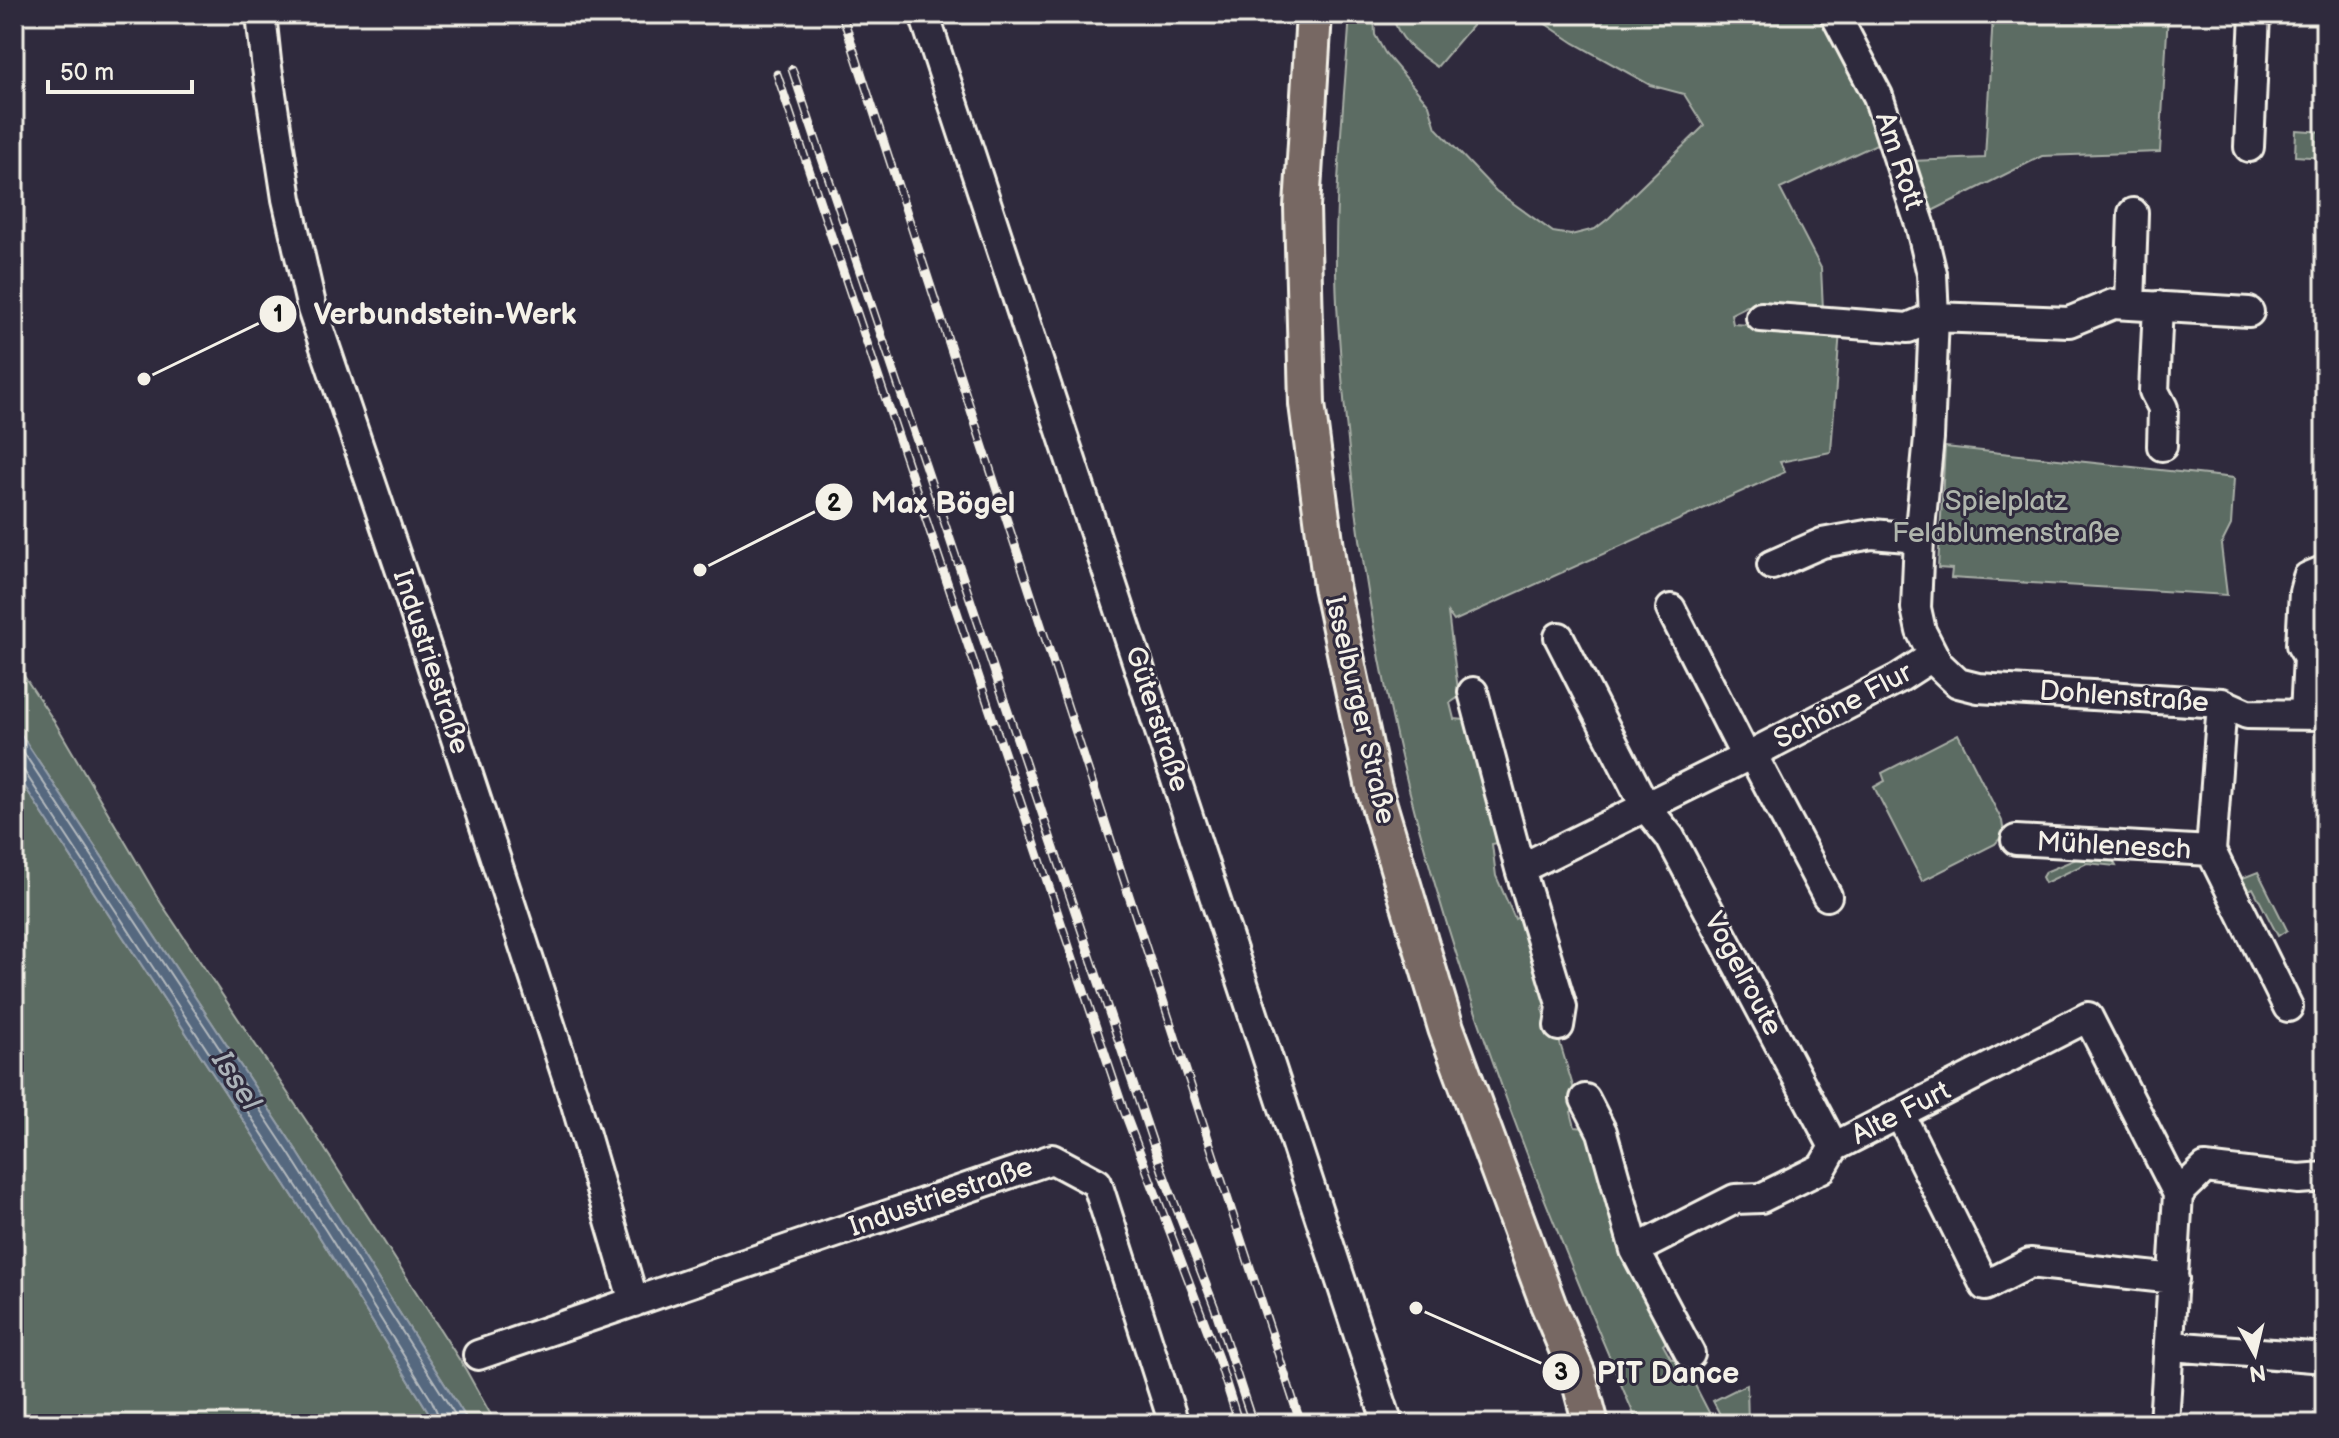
<svg xmlns="http://www.w3.org/2000/svg" width="2339" height="1438" viewBox="0 0 2339 1438" font-family="'Balsamiq Sans',sans-serif">
	<style>
		.green { fill: #5b6c63; stroke: #a8aea6; stroke-width: 2 }
		.water { fill: #54677f; stroke: #949ea9; stroke-width: 2 }
		.lines { fill: none; stroke-linecap: round; stroke-linejoin: round }
		.shore { stroke: #b4babe; stroke-width: 2 }
		.minor-casing { stroke: #f4f1e8; stroke-width: 34 }
		.major-casing { stroke: #f4f1e8; stroke-width: 40 }
		.minor { stroke: #2f2a3d; stroke-width: 28 }
		.major { stroke: #776864; stroke-width: 34 }
		.rail-casing { stroke: #f4f1e8; stroke-width: 9 }
		.rail { stroke: #2f2a3d; stroke-width: 6; stroke-dasharray: 18; stroke-linecap: butt }
		.labels { text-anchor: middle; dominant-baseline: central; stroke-width: 6; stroke-linejoin: round; paint-order: stroke }
		.street-label { font-size: 28px; fill: #f4f1e8; stroke: #2f2a3d }
		.park-label { font-size: 28px; fill: #afb5ac; stroke: #2f2a3d }
		.water-label { font-size: 30px; font-style: italic; fill: #acb3b9; stroke: #2f2a3d }
		.leader { fill: none; stroke: #f4f1e8; stroke-width: 3 }
		.callout-dot { fill: #f4f1e8; stroke: #2f2a3d; stroke-width: 3 }
		.mark-label { font-size: 24px; text-anchor: middle; font-weight: bold; fill: #111 }
		.callout-label { font-size: 30px; text-anchor: middle; font-weight: bold; fill: #f4f1e8; stroke: #2f2a3d; stroke-width: 6; stroke-linejoin: round; paint-order: stroke }
	</style>
	<rect width="100%" height="100%" fill="#2f2a3d"/>
	<filter id="ink" filterUnits="userSpaceOnUse"><feTurbulence type="fractalNoise" baseFrequency=".0125" numOctaves="2"/><feDisplacementMap in="SourceGraphic" scale="16" xChannelSelector="R" yChannelSelector="G"/><feConvolveMatrix kernelMatrix="1 2 1 2 8 2 1 2 1" color-interpolation-filters="sRGB"/></filter>
	<g filter="url(#ink)">
		<!-- green -->
		<path class="green" d="M1350 14H1374L1375 35 1385 53 1429 105 1436 128 1496 191 1553 232 1571 235 1595 229 1609 218 1704 126 1684 94 1650 85 1574 43 1531 14H1825L1881 142 1780 189 1821 268 1823 309 1747 306 1731 314 1733 324 1840 330 1831 452 1780 462 1785 472 1454 621 1448 613 1459 697 1450 703 1454 719 1465 720 1498 843 1492 844 1496 876 1515 919 1520 916 1550 1000 1542 1008 1545 1018 1552 1017 1579 1106 1571 1112 1575 1127 1586 1128 1614 1219C1609 1254 1652 1306 1671 1337L1663 1345 1671 1359 1681 1358 1715 1424H1638C1544 1206 1453 980 1399 748 1366 608 1347 465 1338 321 1331 219 1343 116 1350 14Z
			M1482 14 1437 67C1416 52 1399 41 1392 15Z
			M1993 14H2168L2160 152 2042 156 1928 213 1911 161 1985 158Z
			M2296 130 2325 132V158L2295 156Z
			M1945 447 2234 478 2231 525 2221 545 2227 595 1951 578 1952 569 1938 568Z
			M14 661 56 724 161 903 319 1140 466 1370 496 1424H470L295 1148 14 724Z
			M1958 734 2002 821 2004 834 1995 844 1922 881 1874 787 1885 781 1882 773Z
			M14 770 319 1236 436 1424H14Z
			M2088 854 2111 856 2116 866 2087 863 2045 883 2042 877 2045 872Z
			M2258 872 2287 930 2278 936 2253 888 2241 894 2235 881Z
			M1747 1384 1748 1424H1725L1713 1401Z"/>
		<!-- water -->
		<path class="water" d="M14 724 295 1148 470 1424H436L319 1236 14 770Z"/>
		<g class="lines">
			<!-- shore -->
			<path class="shore" d="M14 738 288 1152 461 1424
				M14 766 24 771 326 1231 432 1401 442 1424"/>
			<defs>
				<path id="minor" d="M261 14 266 61 287 199 312 309 407 589 576 1104 634 1302
					M924 14 1388 1424
					M1835 14 1878 96 1920 224 1932 274 1934 317 1929 438 1919 538 1916 608 1921 631 1938 664 1958 683 1978 688 2222 703 2247 714 2325 715
					M2249 147 2255 14
					M2130 305 2133 213
					M2158 306 2154 391 2163 408 2162 446
					M1761 317 1908 328 1934 317 2069 322 2113 304 2249 312
					M1772 565 1822 543 1872 534 1919 538
					M1671 609 1746 757
					M1559 637 1645 806 1670 837 1834 1147
					M1473 692 1520 869
					M2305 714 2308 657 2301 645 2304 592 2308 577 2325 570
					M1752 754 1827 896
					M2016 840 2211 851 2222 703
					M2211 851 2288 1007
					M1559 1026 1562 1007 1520 869 1746 757 1899 678 1933 656
					M1585 1099 1602 1132 1635 1250 1690 1354
					M1900 1114 1985 1286 2030 1263 2174 1279
					M2178 1194 2205 1168 2299 1179 2325 1177
					M1635 1250 1735 1199 1761 1198 1822 1168 1834 1147 2088 1017 2178 1194 2164 1424
					M2170 1346 2325 1358
					M478 1355 1052 1159 1097 1183 1174 1424"/>
				<path id="major" d="M1314 14 1302 207 1307 404 1331 586 1374 788 1446 1028 1548 1304 1578 1375 1591 1424"/>
			</defs>
			<!-- minor casing -->
			<use href="#minor" class="minor-casing"/>
			<!-- major casing -->
			<use href="#major" class="major-casing"/>
			<!-- minor -->
			<use href="#minor" class="minor"/>
			<!-- major -->
			<use href="#major" class="major"/>
			<defs>
				<path id="rail" d="M842 14 1301 1424
					M792 69 1163 1173 1215 1308 1253 1424
					M777 74 1123 1108 1218 1358 1239 1424"/>
			</defs>
			<!-- rail casing -->
			<use href="#rail" class="rail-casing"/>
			<!-- rail -->
			<use href="#rail" class="rail"/>
		</g>
	</g>
	<g class="labels">
		<!-- street labels -->
		<g class="street-label">
			<text transform="translate(1899 161) rotate(72)">Am Rott</text>
			<text transform="translate(431 662) rotate(72)">Industriestraße</text>
			<text transform="translate(2124 697) rotate(4)">Dohlenstraße</text>
			<text transform="translate(1843 706) rotate(-28)">Schöne Flur</text>
			<text transform="translate(1360 710) rotate(77)">Isselburger Straße</text>
			<text transform="translate(1157 719) rotate(72)">Güterstraße</text>
			<text transform="translate(2114 846) rotate(3)">Mühlenesch</text>
			<text transform="translate(1743 974) rotate(62)">Vogelroute</text>
			<text transform="translate(1901 1113) rotate(-27)">Alte Furt</text>
			<text transform="translate(941 1197) rotate(-19)">Industriestraße</text>
		</g>
		<!-- park labels -->
		<g class="park-label">
			<text x="2006" y="501">Spielplatz<tspan x="2006" dy="32">Feldblumenstraße</tspan></text>
		</g>
		<!-- water labels -->
		<g class="water-label">
			<text transform="translate(236 1081) rotate(57)">Issel</text>
		</g>
	</g>
	<!-- callouts -->
	<path class="leader" d="M144 379L278 314M700 570L834 502M1416 1308L1561 1372"/>
	<g class="callout-dot">
		<circle cx="144" cy="379" r="8"/>
		<circle cx="700" cy="570" r="8"/>
		<circle cx="1416" cy="1308" r="8"/>
		<circle cx="278" cy="314" r="20"/>
		<circle cx="834" cy="502" r="20"/>
		<circle cx="1561" cy="1372" r="20"/>
	</g>
	<g class="mark-label">
		<text x="278" y="322">1</text>
		<text x="834" y="511">2</text>
		<text x="1561" y="1380">3</text>
	</g>
	<g class="callout-label">
		<text x="445" y="324">Verbundstein-Werk</text>
		<text x="943" y="513">Max Bögel</text>
		<text x="1668" y="1383">PIT Dance</text>
	</g>
	<!-- margin -->
	<rect width="2339" height="1438" fill="none" stroke="#2f2a3d" stroke-width="48"/>
	<rect x="24" y="24" width="2291" height="1390" fill="none" stroke="#f4f1e8" stroke-width="3" filter="url(#ink)"/>
	<!-- north arrow -->
	<g transform="translate(2255 1354) rotate(172)" stroke="#2f2a3d" stroke-width="6" paint-order="stroke">
	<path d="M0-6L14 30L0 20L-14 30Z" fill="#f4f1e8"/>
	<text y="-12" font-size="22" font-weight="bold" text-anchor="middle" fill="#f4f1e8">N</text>
	</g>
	<!-- scale -->
	<path d="M48 80v12h144v-12" fill="none" stroke="#f4f1e8" stroke-width="4"/>
	<text x="60" y="80" font-size="24" fill="#f4f1e8" stroke="#2f2a3d" stroke-width="6" paint-order="stroke">50 m</text>
</svg>
